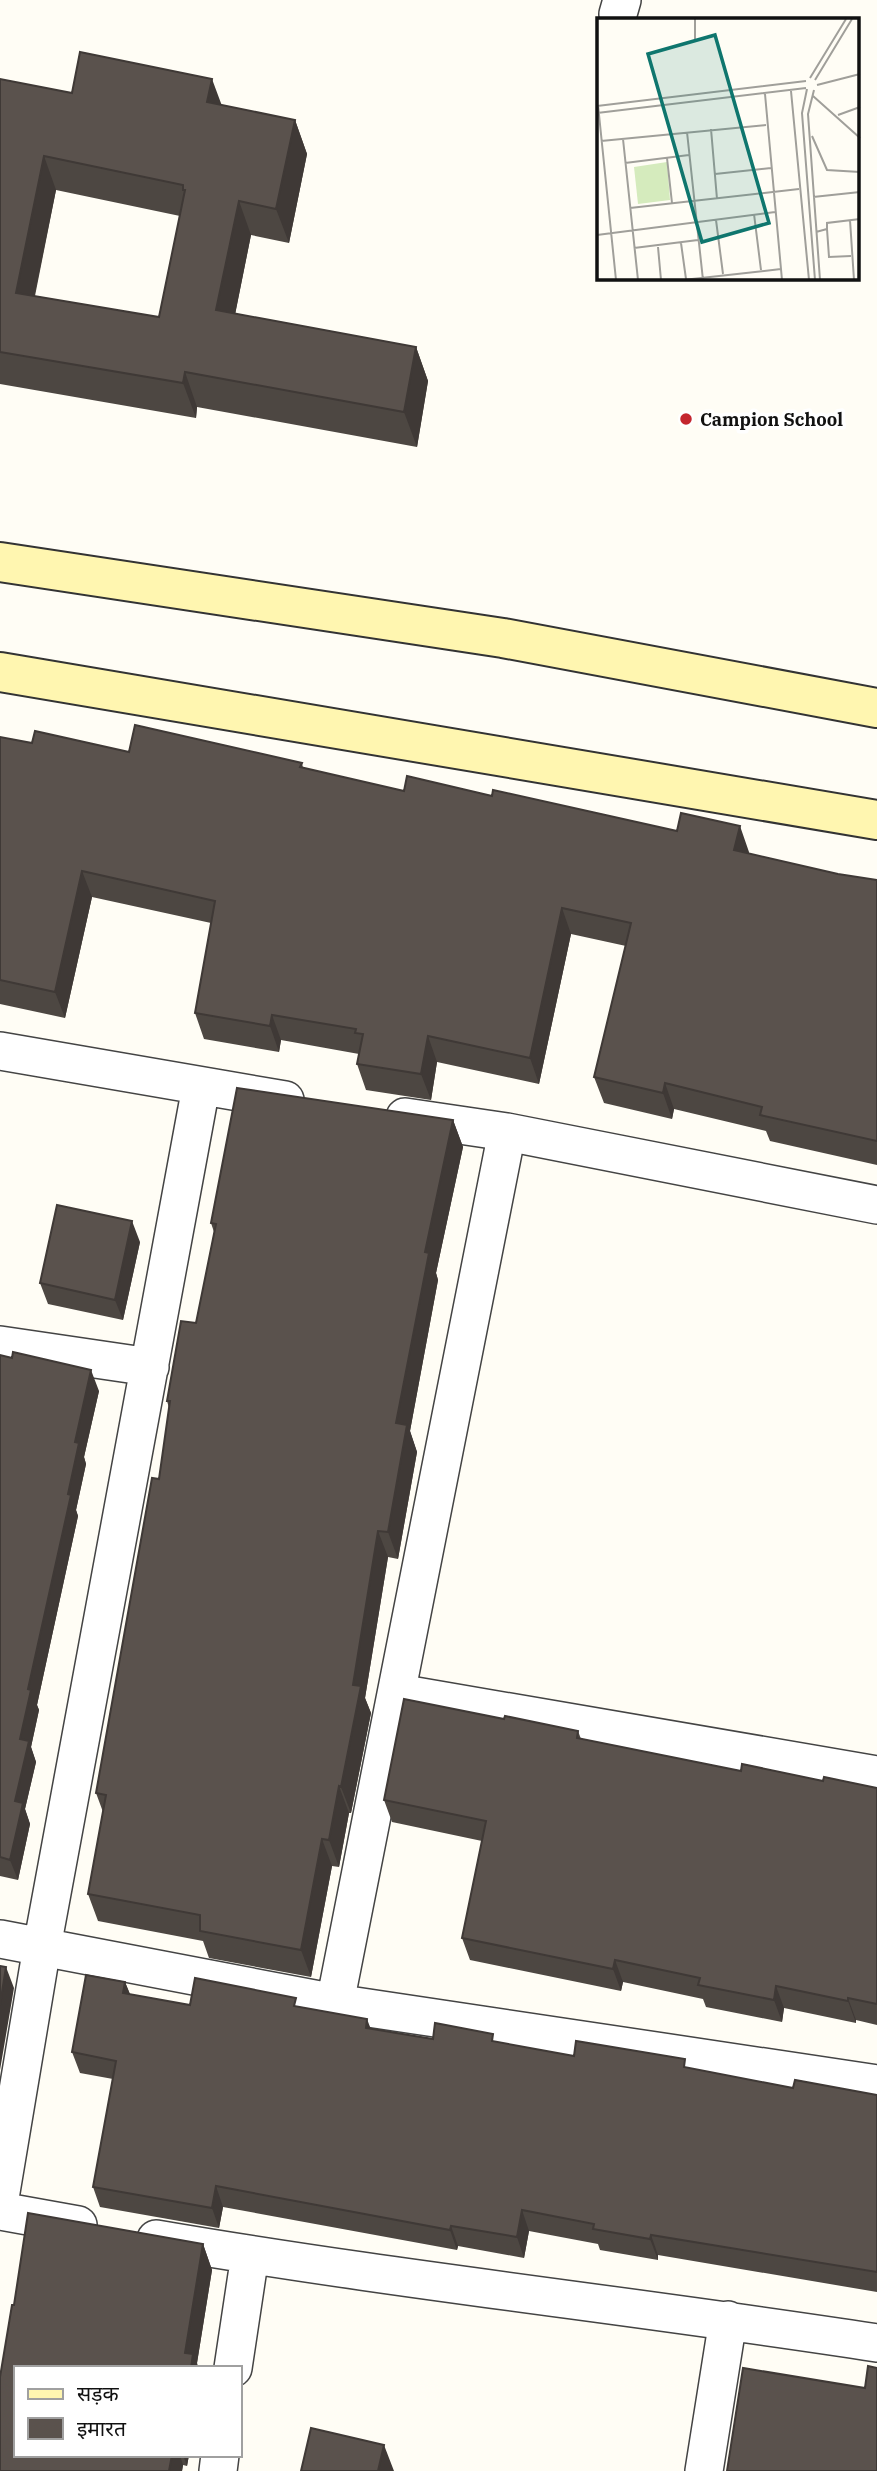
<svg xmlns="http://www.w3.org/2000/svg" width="877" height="2471" viewBox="0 0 877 2471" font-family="'IBM Plex Serif','Noto Sans Devanagari',serif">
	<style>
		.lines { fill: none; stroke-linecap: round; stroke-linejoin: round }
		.street-casing { stroke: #444; stroke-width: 40 }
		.secondary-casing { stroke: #333; stroke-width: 42 }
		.street { stroke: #fff; stroke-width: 37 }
		.secondary { stroke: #fff6b0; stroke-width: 38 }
		.wall { fill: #4d4742; fill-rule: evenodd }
		.shaded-wall { fill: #3f3936 }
		.building { fill: #5a524d; stroke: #3f3936; stroke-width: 2; fill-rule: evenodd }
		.poi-dot { fill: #c4262e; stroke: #fff; stroke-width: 2.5 }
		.labels { text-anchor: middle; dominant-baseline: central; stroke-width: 7; stroke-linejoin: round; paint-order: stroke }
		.poi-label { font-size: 18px; font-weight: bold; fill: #111; stroke: #fff; text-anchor: start }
		.inset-road { fill: none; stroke: #a09f9a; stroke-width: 2 }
		.view { fill: #0f766e; fill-opacity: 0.15; stroke: #0f766e; stroke-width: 3.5 }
		.inset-edge { fill: none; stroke: #111; stroke-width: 3.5 }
	</style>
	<rect width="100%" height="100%" fill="#fffdf5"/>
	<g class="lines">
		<defs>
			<path id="street" d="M618 14 622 0
				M0 1051 285 1100
				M405 1117 507 1132 877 1205
				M0 1345 150 1367
				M398 1693 877 1775
				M0 1939 335 2003 877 2084
				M335 2003 507 1132
				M0 2198 42 1947 201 1087
				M0 2211 78 2225
				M156 2239C395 2280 637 2306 877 2343
				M233 2368 250 2255
				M218 2471 220 2455
				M704 2471 728 2320"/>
			<path id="secondary" d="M0 562 503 638 877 708
				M0 672 877 820"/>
		</defs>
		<!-- street casing -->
		<use href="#street" class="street-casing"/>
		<!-- secondary casing -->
		<use href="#secondary" class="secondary-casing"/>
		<!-- street -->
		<use href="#street" class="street"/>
		<!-- secondary -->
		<use href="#secondary" class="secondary"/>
	</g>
	<!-- wall -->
	<path class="wall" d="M0 79 72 93 221 105 295 120 307 154 289 243 251 235 235 314 416 347 428 381 417 447 197 407 196 418 0 384ZM56 190 180 216 159 317 35 296Z
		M0 737 32 743 129 752 302 763 303 768 404 791 492 796 749 852V854L838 874 877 880V1165L770 1141 766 1131 674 1109 672 1119 604 1103 594 1077 626 946 571 934 539 1084 437 1062 431 1100 366 1090 357 1064 359 1054 281 1040 279 1052 204 1039 195 1013 211 923 92 897 65 1018 0 1004Z
		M453 1120 463 1147 436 1273 438 1280 410 1431 417 1452 398 1559 388 1557 365 1698 371 1713 351 1813H349L339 1867 332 1866 311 1977 209 1958 203 1941 98 1921 88 1894 103 1812 96 1793 159 1479 169 1408 167 1401 196 1323 214 1232 211 1223Z
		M140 1242 123 1320 48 1304 40 1283Z
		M0 1355 99 1391 84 1457 86 1464 76 1510 78 1516 37 1705 39 1710 31 1747 36 1762 25 1809 30 1824 18 1880 0 1876Z
		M504 1719 578 1731 581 1739 741 1771 877 1788V2025L856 2020V2023L784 2008 782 2022 706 2007 703 1999 623 1982 621 1991 470 1960 462 1938 482 1841 392 1822 384 1800Z
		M125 1982 130 1994 190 2005 299 2007 371 2028 433 2039 496 2042 574 2056 688 2068 793 2088 877 2095V2292L658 2255V2260L600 2250 598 2244 529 2231 524 2258 458 2246 457 2250 223 2207 219 2228 100 2207 93 2187 113 2079 80 2073 72 2052Z
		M28 2213 203 2244 212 2270 197 2363 198 2368H16V2455H189L187 2466 183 2465 182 2471H0V2377L12 2305H14Z"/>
	<!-- shaded-wall -->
	<path class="shaded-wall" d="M212 79 225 114 207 102Z
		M295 120 307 154 289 243 276 209Z
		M44 156 56 190 28 327 16 293Z
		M239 201 251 235 229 345 216 310Z
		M416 347 428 381 417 447 404 412Z
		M185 372 197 407 196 418 183 383Z
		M740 826 749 852 744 876 734 850Z
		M82 871 92 897 65 1018 55 992Z
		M562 908 571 934 539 1084 530 1058Z
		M272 1015 281 1040 279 1052 270 1026Z
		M428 1036 437 1062 431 1100 421 1074Z
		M665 1083 674 1109 672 1119 663 1093Z
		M453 1120 463 1147 436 1273 438 1280 410 1431 417 1452 398 1559 388 1532 396 1423 425 1252Z
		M132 1221 140 1242 123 1320 115 1300Z
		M91 1370 99 1391 84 1457 86 1464 76 1510 78 1516 37 1705 39 1710 31 1747 36 1762 25 1809 30 1824 18 1880 10 1860 20 1739 28 1689 68 1494 75 1442Z
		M378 1531 388 1557 365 1698 371 1713 351 1813 341 1787 353 1685Z
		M339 1786 349 1813 339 1867 329 1840Z
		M322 1839 332 1866 311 1977 301 1950Z
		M615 1960 623 1982 621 1991 613 1969Z
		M6 1967 14 1988 0 2070V2005Z
		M125 1982 133 2002 123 1993Z
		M776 1986 784 2008 782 2022 774 2000Z
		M848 1998 856 2020V2023L848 2001Z
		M367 2019 375 2040 366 2028Z
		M216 2186 223 2207 219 2228 212 2208Z
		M522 2210 529 2231 524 2258 517 2237Z
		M451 2226 458 2246 457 2250 450 2230Z
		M651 2235 658 2255V2260L650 2239Z
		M203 2244 212 2270 197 2363 198 2368H190L185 2353Z
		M384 2445 394 2471H378Z
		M172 2455H180L183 2465 182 2471H169Z
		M183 2455H189L187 2466Z"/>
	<!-- building -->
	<path class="building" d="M80 52 212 79 207 102 295 120 276 209 239 201 216 310 416 347 404 412 185 372 183 383 0 352V79L72 93ZM44 156 183 185V190H185L159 317 16 293Z
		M135 725 302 763 300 767 404 791 407 776 492 796 493 790 677 831 681 813 740 826 734 850 838 874 877 880V1141L760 1115 762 1107 665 1083 663 1093 594 1077 631 923 562 908 530 1058 428 1036 421 1074 357 1064 363 1034 355 1033 356 1029 272 1015 270 1026 195 1013 215 901 82 871 55 992 0 980V737L32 743 35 731 129 752Z
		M237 1088 453 1120 425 1252 429 1253 396 1423 407 1425 388 1532 378 1531 353 1685 361 1686 341 1787 339 1786 329 1840 322 1839 301 1950 200 1931V1915L88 1894 106 1795 96 1793 152 1478 159 1479 170 1401H167L181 1321 196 1323 216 1224 211 1223Z
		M57 1205 132 1221 115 1300 40 1283Z
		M13 1352 91 1370 75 1442 79 1443 68 1494 71 1495 28 1689 31 1690 20 1739 29 1741 15 1801 23 1803 10 1860 0 1857V1355L12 1358Z
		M404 1699 504 1719 505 1716 578 1731 577 1738 741 1771 742 1764 823 1781 824 1777 877 1788V2004L848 1998V2001L776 1986 774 2000 698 1985 700 1978 615 1960 613 1969 462 1938 486 1821 384 1800Z
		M0 1966 6 1967 0 2005Z
		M86 1975 125 1982 123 1993 190 2005 195 1978 296 1998 294 2006 367 2019 366 2028 433 2039 435 2023 493 2034 492 2041 574 2056 576 2041 685 2059 684 2067 793 2088 795 2080 877 2095V2272L651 2235 650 2239 593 2229 594 2224 522 2210 517 2237 451 2226 450 2230 216 2186 212 2208 93 2187 116 2061 72 2052Z
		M28 2213 203 2244 185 2353 193 2354 191 2368H16V2455H172L169 2471H0V2377L12 2305H14Z
		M868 2366 877 2368V2471H727L743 2368 865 2388Z
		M311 2428 384 2445 378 2471H301Z"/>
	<!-- markers -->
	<circle class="poi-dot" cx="686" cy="419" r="7"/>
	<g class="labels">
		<!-- poi labels -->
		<g class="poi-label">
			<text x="700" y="419">Campion School</text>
		</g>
	</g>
	<!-- overview -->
	<g transform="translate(597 18)">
		<rect width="262" height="262" fill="#fffdf5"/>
		<path d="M70 144 73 182 41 186 37 149Z" fill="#d5ebbd"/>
		<path class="inset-road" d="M98 1V24M213 60 249 1M218 62 255 1M220 67 263 56M210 71 205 95 218 262M217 72 211 96 223 262M194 73 212 262M168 76 185 262M216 78 263 120M1 87 19 262M0 88 209 63M0 95 209 70M241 97 263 89M114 111 120 181M90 114 106 262M215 118 230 152 263 154M26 121 41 262M4 123 169 107M70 140 75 185M28 145 92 137M118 156 174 150M216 179 263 174M33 190 202 171M157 196 164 252M119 202 126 256M253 202 257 262M230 211 232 239 254 238M219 214 230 211V205L263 201M0 217 178 194M84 225 89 261M61 229 64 262M37 230 101 222M86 262 184 251"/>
		<path class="view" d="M118 17 172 205 105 224 51 36Z"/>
		<rect width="262" height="262" class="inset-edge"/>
	</g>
	<!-- legend -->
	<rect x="14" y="2366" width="228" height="91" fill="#ffffff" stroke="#a0a0a0" stroke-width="2"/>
	<rect x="28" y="2389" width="35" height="10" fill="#fff6b0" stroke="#a0a0a0" stroke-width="2"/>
	<text x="77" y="2401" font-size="21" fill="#111111">सड़क</text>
	<rect x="28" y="2418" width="35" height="21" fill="#5a524d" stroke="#a0a0a0" stroke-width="2"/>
	<text x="77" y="2436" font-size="21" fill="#111111">इमारत</text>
</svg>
